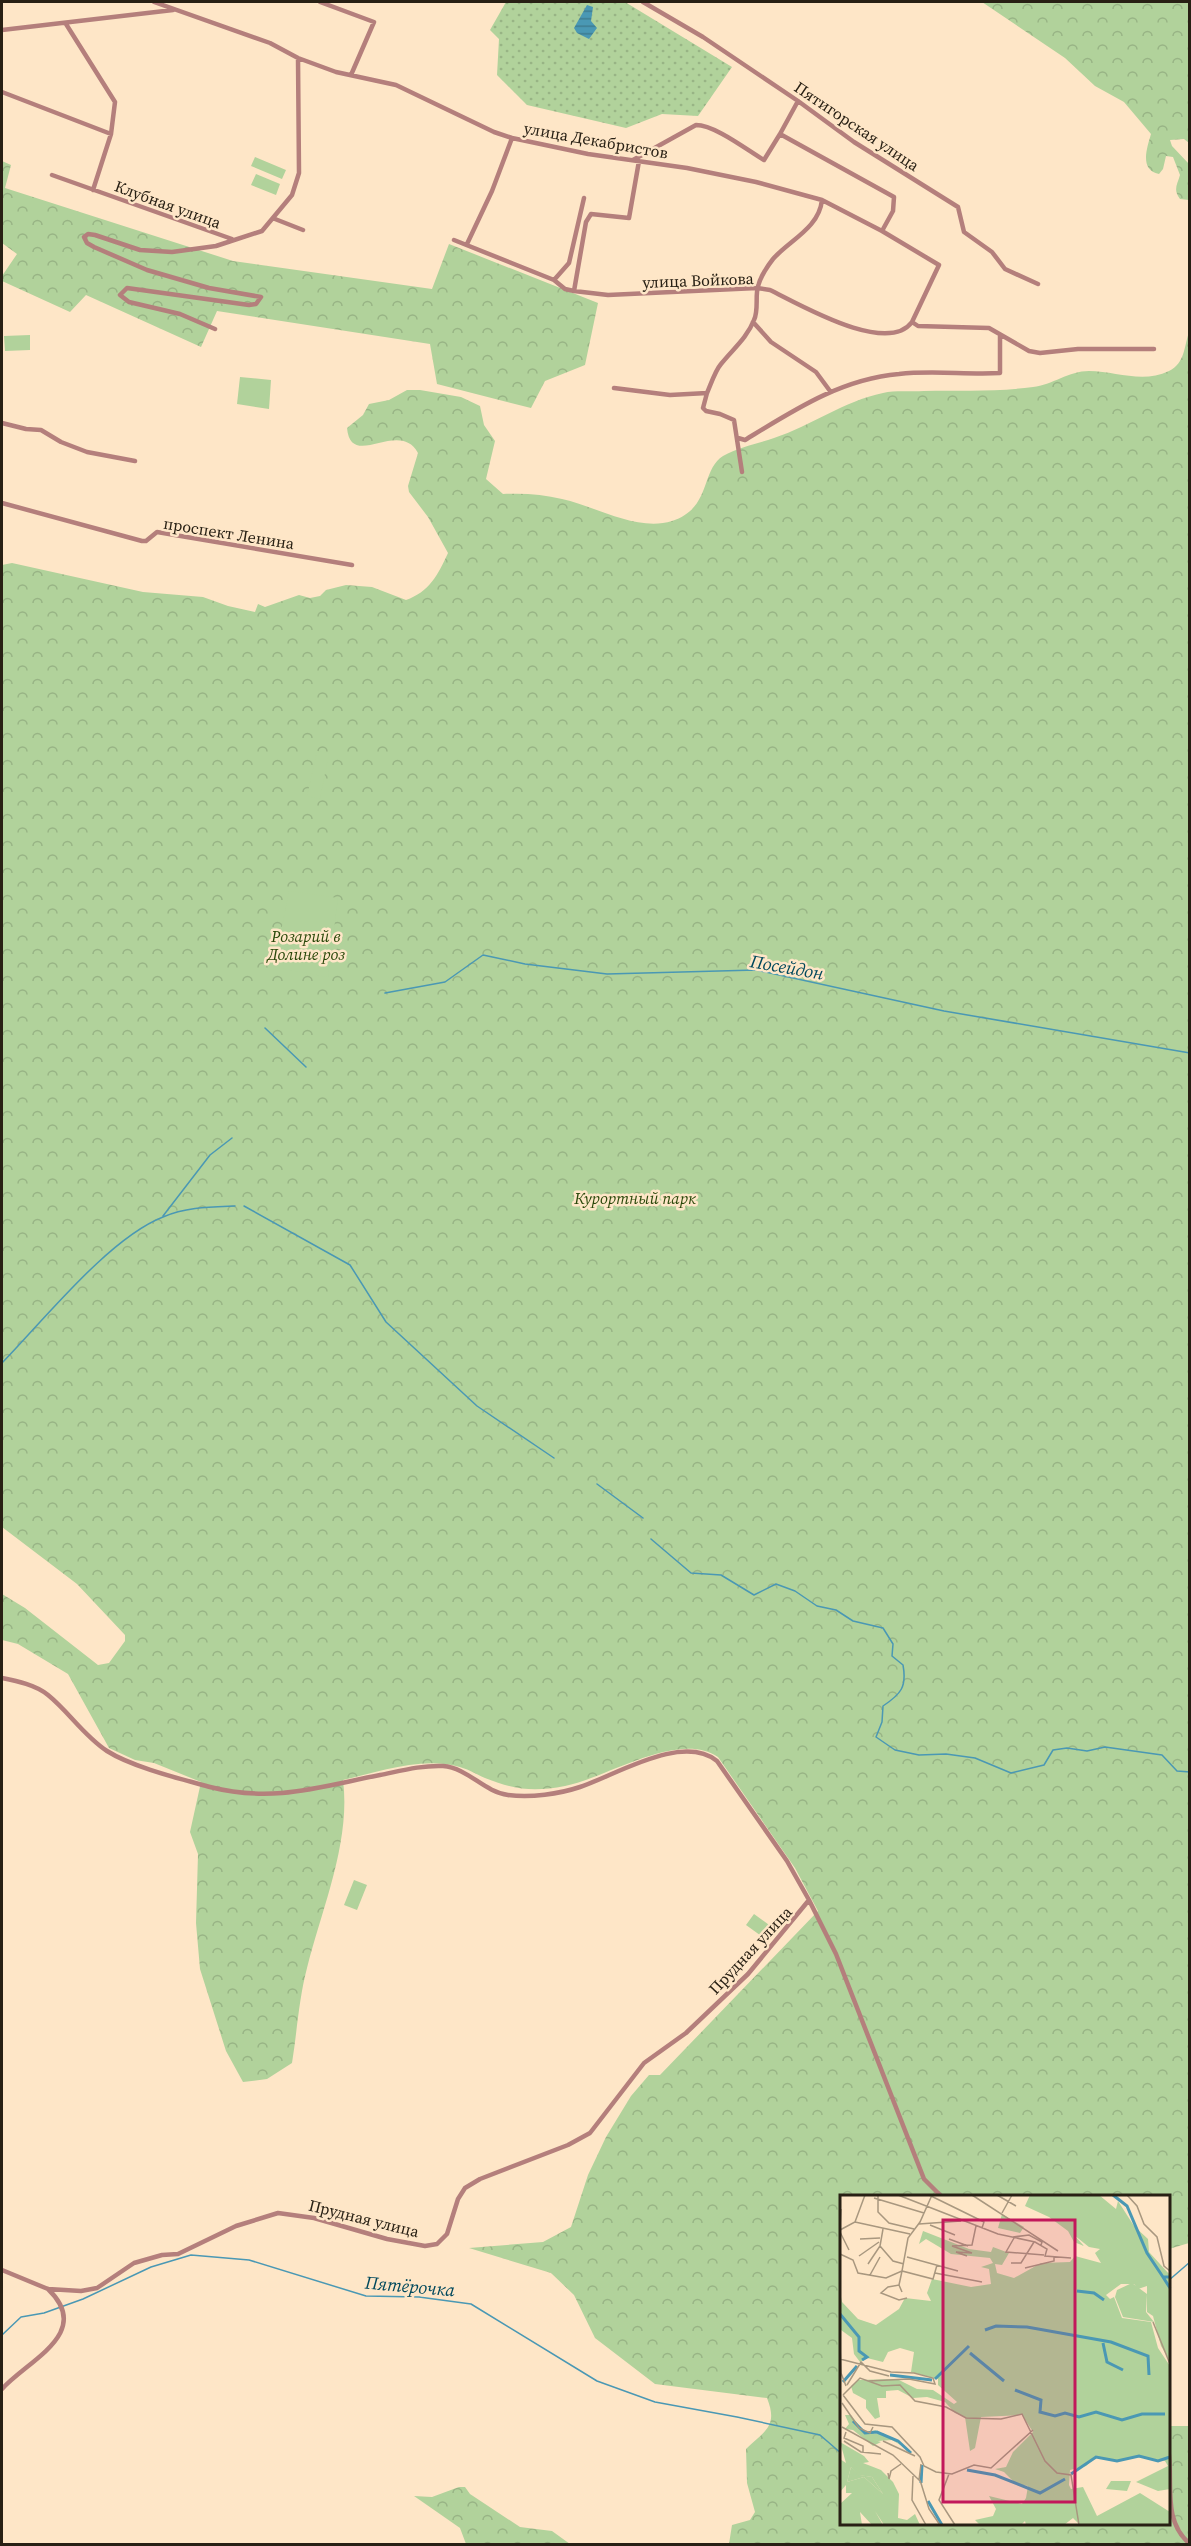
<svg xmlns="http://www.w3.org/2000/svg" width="1191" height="2546" viewBox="0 0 1191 2546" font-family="'Source Serif 4',serif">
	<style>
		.grass { fill: url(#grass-dots) }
		.forest { fill: url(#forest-crowns) }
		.garden { fill: #b1d29b }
		.water { fill: url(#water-rules) }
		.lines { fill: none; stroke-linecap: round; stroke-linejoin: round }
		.stream { stroke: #4a98b4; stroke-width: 1.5 }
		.street { stroke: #b47f7c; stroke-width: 4.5 }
		.labels { text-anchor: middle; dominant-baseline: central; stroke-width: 5; stroke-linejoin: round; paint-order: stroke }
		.street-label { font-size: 16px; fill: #282014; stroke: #fee6c7 }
		.park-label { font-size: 16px; font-style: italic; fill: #284709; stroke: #fee6c7 }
		.water-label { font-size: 18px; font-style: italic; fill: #00485c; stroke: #fee6c7 }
		.inset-river { fill: none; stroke: #4a98b4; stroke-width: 3 }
		.inset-road { fill: none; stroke: #a8977f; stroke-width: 1.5 }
		.view { fill: #c2185b; fill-opacity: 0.15; stroke: #c2185b; stroke-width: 3 }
		.inset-edge { fill: none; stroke: #282014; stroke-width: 3 }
	</style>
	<defs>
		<pattern id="grass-dots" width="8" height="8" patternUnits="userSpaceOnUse" patternTransform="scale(1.5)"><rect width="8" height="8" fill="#b1d29b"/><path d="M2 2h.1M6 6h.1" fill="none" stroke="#98b485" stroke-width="1.8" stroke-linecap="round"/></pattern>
		<pattern id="forest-crowns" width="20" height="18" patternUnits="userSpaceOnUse" patternTransform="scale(1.5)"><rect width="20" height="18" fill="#b1d29b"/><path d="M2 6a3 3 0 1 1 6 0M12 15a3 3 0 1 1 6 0" fill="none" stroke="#98b485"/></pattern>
		<pattern id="water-rules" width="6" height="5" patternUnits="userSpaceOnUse" patternTransform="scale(1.5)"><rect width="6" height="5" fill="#4a98b4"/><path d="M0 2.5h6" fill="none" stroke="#3e7c91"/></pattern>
	</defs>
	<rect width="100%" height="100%" fill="#fee6c7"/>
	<!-- grass -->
	<path class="grass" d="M506 2H625L732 67 698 116 662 114 626 128 527 105 497 75 499 39 490 30Z"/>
	<!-- forest -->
	<path class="forest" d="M982 2H1189V143L1184 139 1170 140 1172 146 1189 164V200L1180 199C1173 190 1177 185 1180 175L1173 157 1166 156 1163 169 1159 174C1139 170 1147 148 1151 134L1124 102 1095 86 1065 58Z
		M2 161 11 165 5 188 233 261 432 289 449 244 598 303 585 365 545 381 531 408 437 384 430 344 217 311 201 347 86 295 70 312 2 281V276L17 254 2 243Z
		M1189 332V2243L1169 2249 1168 2196H842V2524H1168L1169 2426H1189V2544H729L732 2525 750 2520 755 2512 747 2483 746 2449C766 2430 778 2426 767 2398L655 2384 595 2338 574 2295 551 2273 469 2248 543 2242 571 2227 588 2175 606 2137 631 2096 649 2075H660L818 1911 795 1868 718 1757C678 1730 607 1778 565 1786 534 1792 515 1790 485 1778 476 1774 466 1768 456 1766 420 1757 378 1772 343 1780 351 1842 322 1908 307 1968 299 1998 297 2032 292 2063L267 2079 243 2082 226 2051 200 1969 196 1923 198 1854 190 1832 201 1782 154 1763 135 1760 109 1748 68 1674 18 1644 2 1640V1594L25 1608 98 1665 109 1663 125 1641V1635L77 1584 2 1527V565L12 563 143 592 203 597 228 606 255 612 258 604 265 607 299 595 310 598 320 596 326 590 346 585 372 587 406 600C429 592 438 575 448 553L428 517 409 492 408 486 418 453C399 418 351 471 347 428L363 415 369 404 389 400 407 390H420L461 397 480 406 484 425 495 441 486 479 503 494C523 493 543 494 562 499 595 506 637 532 672 521 712 508 700 471 723 456 739 447 757 444 774 438 811 426 844 401 883 393 895 390 911 392 924 391 960 390 996 392 1033 387 1052 385 1069 371 1089 371 1116 371 1142 384 1169 371 1185 363 1184 347 1189 332Z
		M459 2487H465L470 2494 520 2527 552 2531 570 2544H466L460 2528 414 2496 432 2497Z"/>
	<!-- garden -->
	<path class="garden" d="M255 157 286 170 282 179 251 166Z
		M256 174 280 184 276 195 251 185Z
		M30 335V350L5 351 4 336Z
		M240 377 271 380 269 409 237 404Z
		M317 751 329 753 320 799 307 796Z
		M289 891 338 898 328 977 274 967Z
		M354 1880 367 1885 357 1910 344 1905Z
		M754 1914 776 1930 768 1941 746 1925Z"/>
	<!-- water -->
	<path class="water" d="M587 5 593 7 591 21 597 28 589 39 577 33 574 28Z"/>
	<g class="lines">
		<!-- stream -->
		<path class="stream" d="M385 993 445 982 483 955 525 964 607 974 756 970 944 1011 1190 1053
			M265 1028 306 1067
			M244 1206 350 1265 386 1322 477 1406 554 1458
			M163 1216 210 1155 232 1138
			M2 1363C43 1321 109 1238 163 1217 186 1207 210 1207 235 1206
			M597 1484 643 1518
			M651 1539 691 1573 721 1575 754 1595 776 1584 795 1591 817 1606 836 1610 853 1621 883 1628 893 1644 892 1656 903 1665C907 1687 901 1694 883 1706L882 1722 876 1737 895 1750 919 1755 946 1754 975 1758 1011 1773 1044 1765 1053 1750 1067 1748 1087 1751 1105 1747 1162 1755 1177 1771 1190 1772
			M1168 2281 1190 2262
			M2 2335 21 2317 44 2313 83 2299 151 2267 191 2255 249 2260 366 2296 419 2297 471 2304 597 2381 655 2402 737 2417 820 2435 842 2454"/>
		<!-- street -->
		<path class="street" d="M154 2 270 43 298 58 336 72 396 85 494 132 512 138 588 154 687 168 756 182 822 200 882 231 939 265 912 322 918 326 989 328 1029 351 1040 353 1078 349H1154
			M320 2 374 22 351 75
			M643 2 703 37 798 101 854 142 958 207 964 232 992 252 1005 269 1038 284
			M66 24 115 102 111 134 93 190
			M2 30 173 10
			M2 92 111 134
			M780 134 798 101
			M633 160 696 125C715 125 747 150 764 160L780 134 894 197 893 211 882 231
			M639 161 629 218 591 214 586 222 574 291 608 295 757 288 770 290C799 304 887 356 912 322
			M52 175 232 239
			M275 219 303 230
			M454 240 554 280 565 289 574 291
			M467 244 492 191 512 138
			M554 280 569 263 584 198
			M753 322 771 342 816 372 830 391
			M215 329 180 314 129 302 120 295 127 288 249 305 256 304 261 297 209 288 147 270 94 247 87 243 84 237 88 234 95 235 140 250 172 252 216 246 262 231 292 195 299 173 298 58
			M614 388 670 395 707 393C711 384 715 371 721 364 733 349 747 338 754 320 758 312 756 301 757 292 758 281 766 268 773 259 790 240 819 228 822 200
			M707 393 703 408 706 411 720 414 734 420 742 472
			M2 423 26 429 41 430 61 442 87 452 135 461
			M738 438 745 440C794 410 841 379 899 374 933 370 967 375 1000 373V335
			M2 503 142 541H146L157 532 352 565
			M2 1678C17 1681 36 1685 48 1695 69 1712 84 1736 107 1751 132 1767 181 1779 210 1787 273 1803 319 1787 380 1775 400 1771 422 1765 443 1766 468 1768 484 1792 508 1795 531 1798 559 1794 580 1787 616 1775 682 1733 717 1761L787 1861 809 1900 836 1954 924 2179 941 2196
			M2 2270 48 2289 81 2291 97 2288 134 2263 162 2255 178 2254 236 2226 278 2213 314 2218 387 2239 425 2246 437 2244 447 2234 458 2199 465 2188 480 2179 568 2145 590 2133 644 2063 686 2033 748 1974 809 1900
			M2 2389C28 2360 94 2333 48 2289
			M1168 2448C1174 2481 1161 2520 1190 2544"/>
	</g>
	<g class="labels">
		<!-- street labels -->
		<g class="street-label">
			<text transform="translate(857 126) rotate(34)">Пятигорская улица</text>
			<text transform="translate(596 140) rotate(10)">улица Декабристов</text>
			<text transform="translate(168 204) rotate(20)">Клубная улица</text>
			<text transform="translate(698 280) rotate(-2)">улица Войкова</text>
			<text transform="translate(229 533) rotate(9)">проспект Ленина</text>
			<text transform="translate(750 1950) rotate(-47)">Прудная улица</text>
			<text transform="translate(364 2218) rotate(14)">Прудная улица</text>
		</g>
		<!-- park labels -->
		<g class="park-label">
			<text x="306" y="936">Розарий в<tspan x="306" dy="18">Долине роз</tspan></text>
			<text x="635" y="1198">Курортный парк</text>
		</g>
		<!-- water labels -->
		<g class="water-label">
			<text transform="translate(787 967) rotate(10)">Посейдон</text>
			<text transform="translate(410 2286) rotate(5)">Пятёрочка</text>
		</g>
	</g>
	<!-- overview -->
	<g transform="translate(840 2195)">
		<rect width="330" height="330" fill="#fee6c7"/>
		<path d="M162 19 184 32 180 38 158 33ZM11 272 20 280 32 282 43 299 24 282 7 287Z" fill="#b1d29b"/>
		<path d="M190 0H259L276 14 278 6 294 31 308 44 309 57 330 80V166L321 151 313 121 307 117V91L298 94 294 89H281L266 100 270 104 274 102 282 123 311 127 318 153 330 171V294L318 296 296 287 328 271 325 266 299 262 278 266 256 262 246 271 230 275 229 290 231 294 243 292 257 321 300 298 330 317V330H240L233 323 224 330H186L185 326 181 330H140L135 325 153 321 156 314 149 301 182 309 186 303 188 291 176 289 164 277 155 274 166 272 173 257 193 237 182 220 141 222 135 253 130 256 125 222 115 218 105 207 87 202 73 203 58 195 46 196V203H37L40 222 35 224 26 213V205L13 198 11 191 18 185 57 184 77 194 93 195 114 209 117 207 98 190V184L71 177 74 157 60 153 48 157 43 167 27 163 20 167 14 159 12 143 1 135 0 97 2 107 18 124 36 130 59 114 65 103 91 106 87 98 92 84 131 92 151 89 149 74 141 72 153 68 150 63 111 59 86 44 79 49 83 36 129 54 151 57 153 52 169 58 162 70 155 69 157 78 174 83 201 68 230 67 235 61 261 68 255 58 260 54 249 52 234 40 244 51 234 47 228 36 209 22 185 11ZM5 220H11L25 238 36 235 34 239 43 238 69 255 52 245 38 246 37 242 38 246 31 244 41 247 33 251 13 235 5 234 9 229ZM0 247 24 261 29 267 23 268 41 275 53 287 59 299 58 323 67 325 75 319 80 330H44L35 316 43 330H32L20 317 22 330H0V309L12 298H6V290L0 297V264L6 268ZM11 272 18 280 32 282 43 299 24 282 7 287ZM271 286H291L287 296 266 294Z" fill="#b1d29b" fill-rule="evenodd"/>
		<path d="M292 88 307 99 306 117 314 127 283 122 275 102 277 95Z" fill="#b1d29b"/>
		<path class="inset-river" d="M273 0 287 11 307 58 323 82M330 82H323L330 93M237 96 254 98 264 105M0 119 19 142V156L27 162 22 165M145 135 156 131 187 132 271 147 308 161 309 180M263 148 267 167 283 175M130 158 164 186M50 180 92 185M95 184 129 151M3 187 17 171M175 195 201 205 200 217 215 221 225 218 239 222 256 217 282 225 302 219H325M13 226 25 238 37 237 58 246 71 258M127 275 155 280 200 298 225 284M231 279 256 262 277 266 299 261 318 266 330 262M81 288 82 270M88 306 102 330"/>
		<path class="inset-road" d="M38 0V17L49 28 74 34M58 0 158 39 195 47 207 54 205 61 231 63M89 0 144 27 142 33M132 0 218 56M157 0 176 11M287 0 297 11 304 29 317 42 324 71 330 76M34 3 84 18M162 18 172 0M15 27 70 39M79 29 121 26M90 30 115 40M0 32 1 14M43 34 40 51 53 66 64 69M0 35 15 27 25 0M0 37 9 55M173 42 189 40 202 47 201 50M174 43 166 57 204 60M20 44 40 43M109 44 128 51M0 59 13 65 18 78 46 83 62 76 68 43 80 27 92 0M19 61 39 47M127 61 116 57 132 58 112 51 132 50 136 31M67 62 118 76M171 68H181L194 47M28 69 40 51M185 73 214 66V62M95 78 142 87M30 80 40 62M59 90 62 76 93 84 97 70M62 97 59 90 48 92 41 98 59 105 67 103M313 127 330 169M0 150 1 178 6 191M0 164 51 177 74 178 93 183 95 189 69 184 28 186M7 190 21 167 30 176 49 181M3 200 20 183 42 191 60 190 75 206 106 212 126 223 161 224 182 219 205 266 217 278 231 280 239 330M3 200 25 229 52 232 80 262 84 271 96 277 112 279 134 270 151 273 193 235M2 208 19 233 30 238 33 232M2 232 53 260 79 285 81 269M6 237 4 243 23 251V257M4 246 21 257 41 259M43 246 75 261M48 278 49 284 51 276 61 269M109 279 99 305 115 330M73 281 72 305 86 330M80 285 89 314 100 330"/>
		<path class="view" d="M103 25H235V307H103Z"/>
		<rect width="330" height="330" class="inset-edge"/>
	</g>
	<!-- border -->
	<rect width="1191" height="2546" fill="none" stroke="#282014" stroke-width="6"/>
</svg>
